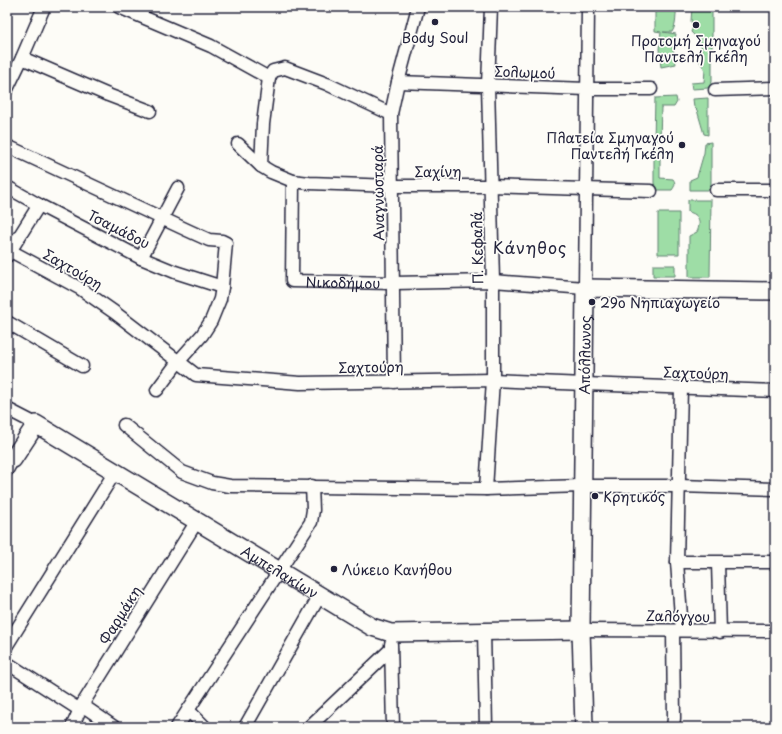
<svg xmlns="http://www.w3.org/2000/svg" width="782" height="734" viewBox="0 0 782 734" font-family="'Playpen Sans',sans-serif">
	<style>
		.green { fill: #9edda6; stroke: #608070 }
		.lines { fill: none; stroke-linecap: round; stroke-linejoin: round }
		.street-casing { stroke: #22223b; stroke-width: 15 }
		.secondary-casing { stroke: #22223b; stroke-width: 20 }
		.street { stroke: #fdfcf7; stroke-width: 12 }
		.secondary { stroke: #fdfcf7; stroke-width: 17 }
		.poi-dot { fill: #22223b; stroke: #fdfcf7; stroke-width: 1.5 }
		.labels { text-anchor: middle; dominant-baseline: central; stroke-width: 3.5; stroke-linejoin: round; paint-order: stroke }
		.poi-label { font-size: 14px; fill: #22223b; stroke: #fdfcf7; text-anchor: start }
		.street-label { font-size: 14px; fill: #22223b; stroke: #fdfcf7 }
		.quarter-label { font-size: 16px; letter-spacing: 1px; fill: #22223b; stroke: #fdfcf7 }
	</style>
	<rect width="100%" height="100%" fill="#fdfcf7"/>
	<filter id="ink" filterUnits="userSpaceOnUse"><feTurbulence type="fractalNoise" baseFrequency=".025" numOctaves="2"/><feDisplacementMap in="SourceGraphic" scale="8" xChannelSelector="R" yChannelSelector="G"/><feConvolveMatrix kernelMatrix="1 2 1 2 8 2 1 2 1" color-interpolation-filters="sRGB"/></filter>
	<g filter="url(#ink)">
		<!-- green -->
		<path class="green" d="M655 7H677C675 16 677 24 672 32H663L676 34 673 48 676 64 661 67 659 49 661 32 655 31Z
			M692 7H712V82L708 88 692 89 691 83 704 82 705 70 699 60C703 45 701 42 691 32L693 27 691 21Z
			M676 97 677 102 674 107H661L660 140H654L655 98Z
			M708 98V135L704 134 697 110 694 107 693 99Z
			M711 142V190H690V180L697 177 704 153 705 143Z
			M654 146H660V178L673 179C676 183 675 186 672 190H654Z
			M688 200H711L710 277H689V236L697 232C701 223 700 214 688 212Z
			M658 213H679V254H658Z
			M653 265H675V276H653Z"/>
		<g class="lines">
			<defs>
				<g id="street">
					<path d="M119 7 211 46 269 78"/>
					<path d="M22 58 108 95 150 111"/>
					<path d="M398 82 587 89H651"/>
					<path d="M7 89 22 58 44 7"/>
					<path d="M715 90 775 88"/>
					<path d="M238 144 261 166 271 172 293 181 309 183 393 186H490L651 191"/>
					<path d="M7 146 187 230 209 240 222 241 226 243 222 287 220 299 211 321 202 335 178 362 157 390"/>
					<path d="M261 166 263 124 269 78 273 71 285 68 327 84 391 114"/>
					<path id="s1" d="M293 181 292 281 394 283 493 281 585 288 588 7"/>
					<path d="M7 187 39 205 141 258 175 272 222 287"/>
					<path d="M716 190H775"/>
					<path d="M7 249 81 289 114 312 196 375 300 383 493 380 584 384 775 391"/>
					<path d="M7 256 39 205"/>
					<path d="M141 258 178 188"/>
					<path d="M7 322 82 366"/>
					<path d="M394 382 391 114 398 82 418 7"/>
					<path d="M681 388 677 562 682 630"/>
					<path d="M7 409 36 424"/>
					<path d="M124 425 182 472 212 483 230 486 486 489 582 486H679L775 489"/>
					<path d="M7 470 13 459"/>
					<path d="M486 489 493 380V281L488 85 491 7"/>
					<path d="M677 562H775"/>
					<path d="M718 563 720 632"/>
					<path d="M581 630 775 631"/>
					<path d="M484 631 486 727"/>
					<path d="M391 644 393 727"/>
					<path d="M7 645 115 472"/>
					<path d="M7 663 80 710"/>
					<path d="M82 705 114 727"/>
					<path d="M188 710 205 727"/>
					<path d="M72 727 82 705 197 521"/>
					<path d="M177 727 311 522 313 510 312 486"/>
					<path d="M245 727 320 595"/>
					<path d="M309 727 391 649"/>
					<path d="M673 727 674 718 673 631"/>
				</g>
				<g id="secondary">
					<path id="s2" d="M7 459H13L36 424 372 627 391 633 581 630"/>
					<path id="s3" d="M584 727 581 630 585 288 775 291"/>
				</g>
			</defs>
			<!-- street casing -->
			<use href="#street" class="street-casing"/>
			<!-- secondary casing -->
			<use href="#secondary" class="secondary-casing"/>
			<!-- street -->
			<use href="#street" class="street"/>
			<!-- secondary -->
			<use href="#secondary" class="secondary"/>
		</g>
	</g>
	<!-- markers -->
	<g class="poi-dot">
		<circle cx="435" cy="22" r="4"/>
		<circle cx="696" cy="25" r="4"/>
		<circle cx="682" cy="145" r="4"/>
		<circle cx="592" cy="302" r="4"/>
		<circle cx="595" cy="496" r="4"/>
		<circle cx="334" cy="569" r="4"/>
	</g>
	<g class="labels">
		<!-- poi labels -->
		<g class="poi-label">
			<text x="435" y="37" text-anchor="middle">Body Soul</text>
			<text x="696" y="40" text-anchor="middle">Προτομή Σμηναγού<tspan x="696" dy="16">Παντελή Γκέλη</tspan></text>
			<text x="674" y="137" text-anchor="end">Πλατεία Σμηναγού<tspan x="674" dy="16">Παντελή Γκέλη</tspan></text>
			<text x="600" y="302">29ο Νηπιαγωγείο</text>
			<text x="603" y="496">Κρητικός</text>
			<text x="342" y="569">Λύκειο Κανήθου</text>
		</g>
		<!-- street labels -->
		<g class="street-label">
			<text transform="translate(525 72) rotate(2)">Σολωμού</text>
			<text x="438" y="171">Σαχίνη</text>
			<text transform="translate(378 193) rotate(-91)">Αναγνωσταρά</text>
			<text transform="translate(119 229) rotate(27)">Τσαμάδου</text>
			<text transform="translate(477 248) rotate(-91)">Π. Κεφαλά</text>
			<text transform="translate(73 269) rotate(30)">Σαχτούρη</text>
			<text stroke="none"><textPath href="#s1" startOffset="151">Νικοδήμου</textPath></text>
			<text stroke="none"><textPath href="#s3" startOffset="372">Απόλλωνος</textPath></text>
			<text transform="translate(371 367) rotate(-1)">Σαχτούρη</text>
			<text transform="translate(696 373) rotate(2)">Σαχτούρη</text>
			<text stroke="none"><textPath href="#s2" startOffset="333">Αμπελακίων</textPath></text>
			<text transform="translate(120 615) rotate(-58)">Φαρμάκη</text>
			<text transform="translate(678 616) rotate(1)">Ζαλόγγου</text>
		</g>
		<!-- quarter labels -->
		<g class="quarter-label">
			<text x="530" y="247">Κάνηθος</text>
		</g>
	</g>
	<!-- margin -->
	<rect width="782" height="734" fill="none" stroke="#fdfcf7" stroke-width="24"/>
	<rect x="12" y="12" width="758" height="710" fill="none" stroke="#22223b" stroke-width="1.5" filter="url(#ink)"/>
</svg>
